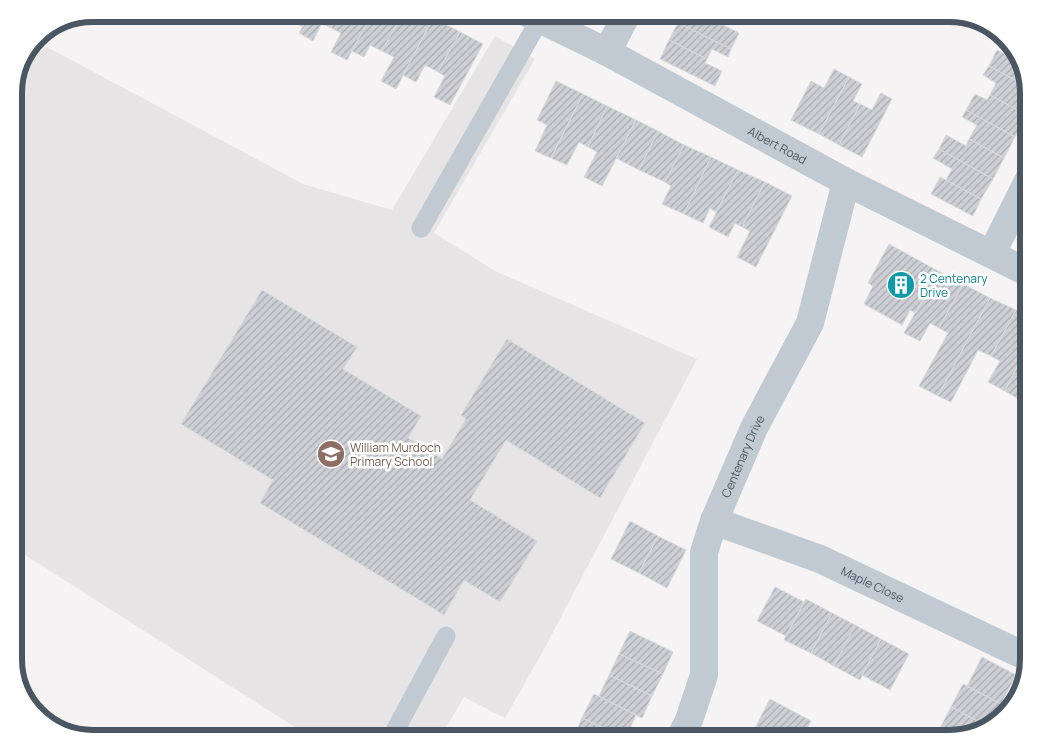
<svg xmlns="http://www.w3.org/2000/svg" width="1043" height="752" viewBox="0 0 1043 752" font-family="Manrope,sans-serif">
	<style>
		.education { fill: #e6e4e5 }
		.building { fill: url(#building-hatch); stroke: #d7d9de }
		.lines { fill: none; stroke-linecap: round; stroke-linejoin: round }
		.service { stroke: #c1cad2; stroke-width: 19 }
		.minor { stroke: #c1cad2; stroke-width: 28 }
		.labels { text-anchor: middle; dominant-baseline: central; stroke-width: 5; stroke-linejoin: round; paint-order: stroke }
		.street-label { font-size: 12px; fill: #4a5661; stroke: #fff }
		.culture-label { font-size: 12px; fill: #0d838f; stroke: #fff; text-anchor: start }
		.education-label { font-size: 12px; fill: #785e54; stroke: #fff; text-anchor: start }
		.rim { fill: none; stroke: #4a5661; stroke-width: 6 }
	</style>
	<defs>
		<pattern id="building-hatch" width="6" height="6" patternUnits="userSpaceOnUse" patternTransform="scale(1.25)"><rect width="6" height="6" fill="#cdcfd5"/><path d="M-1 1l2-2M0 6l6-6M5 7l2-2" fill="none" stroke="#a8abb0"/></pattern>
	</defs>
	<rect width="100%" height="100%" fill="#f5f3f3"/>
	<!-- education -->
	<path class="education" d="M495 36 535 59 434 233 495 271 697 359 543 651 505 718 464 697 440 738H312L14 548V352L24 334 14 331V88L29 57 47 47 303 184 392 210Z"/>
	<!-- building -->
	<path class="building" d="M289 14H310L303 27 287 19Z
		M310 14H339L331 28 322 23 313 41 299 33Z
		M339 14H372L347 60 331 52 341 33 331 28Z
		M372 14H402L382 51 370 45 364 57 352 51Z
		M402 14H426L433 18 396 89 381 81 394 57 382 51Z
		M682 14H711L726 21 723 25 739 33 731 49 678 23Z
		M711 14H746L743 20 729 14 726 21Z
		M433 18 460 32 438 72 425 65 416 82 403 75Z
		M678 23 731 49 728 57 712 49 707 59 669 40Z
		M460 32 483 44 450 105 434 97 445 76 438 72Z
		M669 40 707 59 705 63 722 71 715 86 660 59Z
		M997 50 1010 57 1012 53 1021 58 1028 87 989 66Z
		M989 66 1028 87 1029 112 1027 115 990 95 996 83 983 75Z
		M834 69 849 77 819 134 791 120 811 81 824 88Z
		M849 77 862 84 853 101 860 104 839 145 819 134Z
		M556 81 583 94 551 158 535 151 547 125 537 120Z
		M881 93 892 99 862 157 839 145 860 104 872 110Z
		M583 94 607 106 588 147 579 142 567 165 551 158Z
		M975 94 987 100 990 95 1027 115 1015 137 966 110Z
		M607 106 636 120 602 186 584 177 597 152 588 147Z
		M966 110 1015 137 1004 158 969 139 977 125 962 117Z
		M636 120 658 131 639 170 616 158Z
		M658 131 684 145 665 182 639 170Z
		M946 135 966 146 969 139 1004 158 993 179 939 149Z
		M684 145 711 157 684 214 662 204 671 186 665 182Z
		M939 149 993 179 981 199 946 180 952 169 933 158Z
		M711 157 738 170 716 212 710 208 703 223 684 214Z
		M738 170 765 182 742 227 735 223 728 237 709 227Z
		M940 177 981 199 973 216 931 194Z
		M765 182 792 196 756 267 737 257 750 231 742 227Z
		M889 244 938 271 916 313 910 310 902 325 864 304 873 286 868 283Z
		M938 271 963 284 939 328 930 323 920 341 904 333Z
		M963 284 990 298 938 396 919 386 948 333 939 328Z
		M262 290 357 347 343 369 421 416 408 438 442 459 466 419 461 415 507 339 645 423 600 498 506 440 470 500 537 541 500 602 464 580 444 615 260 503 273 480 181 424Z
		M990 298 1016 310 991 356 978 350 951 402 938 396Z
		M1016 310 1029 316V343L1005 391 988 382 1000 361 991 356Z
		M1029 343V375L1017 398 1005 391Z
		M630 521 658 536 639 573 611 559Z
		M658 536 686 550 667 588 639 573Z
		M775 587 804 602 786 636 757 621Z
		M806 599 832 613 811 653 784 640Z
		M832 613 855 625 834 666 811 653Z
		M855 625 881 639 860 680 834 666Z
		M630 631 673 652 663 674 619 654Z
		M881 639 909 654 890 690 862 675Z
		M619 654 663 674 652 696 609 675Z
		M982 657 1016 675 1001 704 967 686Z
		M609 675 652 696 642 718 599 696Z
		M963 684 1003 705 994 723 989 727 951 707Z
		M594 694 636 715 626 738 582 718Z
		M770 699 811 721 802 738H779L756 726Z
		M951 707 989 727 985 730 953 737 939 730Z
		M582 718 625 738H573Z
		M756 726 779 738H749Z
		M939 730 953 737 935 738Z"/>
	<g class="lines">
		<!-- service -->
		<path class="service" d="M421 228 540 19
			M391 738 446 636"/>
		<!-- minor -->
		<g class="minor">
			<path id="s1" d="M529 14 607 52 846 182 1029 273"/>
			<path d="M607 52 627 14"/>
			<path d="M992 253 1029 179"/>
			<path id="s2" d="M714 521 820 559 1029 658"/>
			<path id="s3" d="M680 738 689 720 704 675V552L714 521 754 428 810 323 846 182"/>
		</g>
	</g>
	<!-- icons -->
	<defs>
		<symbol id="building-disc" viewBox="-11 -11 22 22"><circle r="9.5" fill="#0f9aa8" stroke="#fff"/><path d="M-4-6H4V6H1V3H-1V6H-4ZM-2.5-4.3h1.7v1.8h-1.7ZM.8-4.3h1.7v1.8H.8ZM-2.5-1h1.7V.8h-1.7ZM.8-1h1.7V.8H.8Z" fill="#fff"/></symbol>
		<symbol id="school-disc" viewBox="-11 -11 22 22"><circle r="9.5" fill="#8d6e63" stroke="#fff"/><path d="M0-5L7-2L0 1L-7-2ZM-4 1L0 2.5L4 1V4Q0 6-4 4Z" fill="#fff"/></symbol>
	</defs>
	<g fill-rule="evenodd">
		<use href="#building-disc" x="885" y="269" width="32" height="32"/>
		<use href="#school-disc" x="315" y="438" width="32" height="32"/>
	</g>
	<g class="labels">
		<!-- street labels -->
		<g class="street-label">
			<text stroke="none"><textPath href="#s1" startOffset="281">Albert Road</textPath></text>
			<text stroke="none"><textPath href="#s3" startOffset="294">Centenary Drive</textPath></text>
			<text stroke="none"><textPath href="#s2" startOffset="171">Maple Close</textPath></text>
		</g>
		<!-- culture labels -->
		<g class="culture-label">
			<text x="920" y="278">2 Centenary<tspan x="920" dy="14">Drive</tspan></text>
		</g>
		<!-- education labels -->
		<g class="education-label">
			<text x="350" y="447">William Murdoch<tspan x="350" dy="14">Primary School</tspan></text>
		</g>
	</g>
	<!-- crop -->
	<path d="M0 0H1043V752H0ZM93 22H949A71 71 0 0 1 1020 93V659A71 71 0 0 1 949 730H93A71 71 0 0 1 22 659V93A71 71 0 0 1 93 22Z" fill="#fff" fill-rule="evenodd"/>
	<path class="rim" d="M93 22H949A71 71 0 0 1 1020 93V659A71 71 0 0 1 949 730H93A71 71 0 0 1 22 659V93A71 71 0 0 1 93 22Z"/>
</svg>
